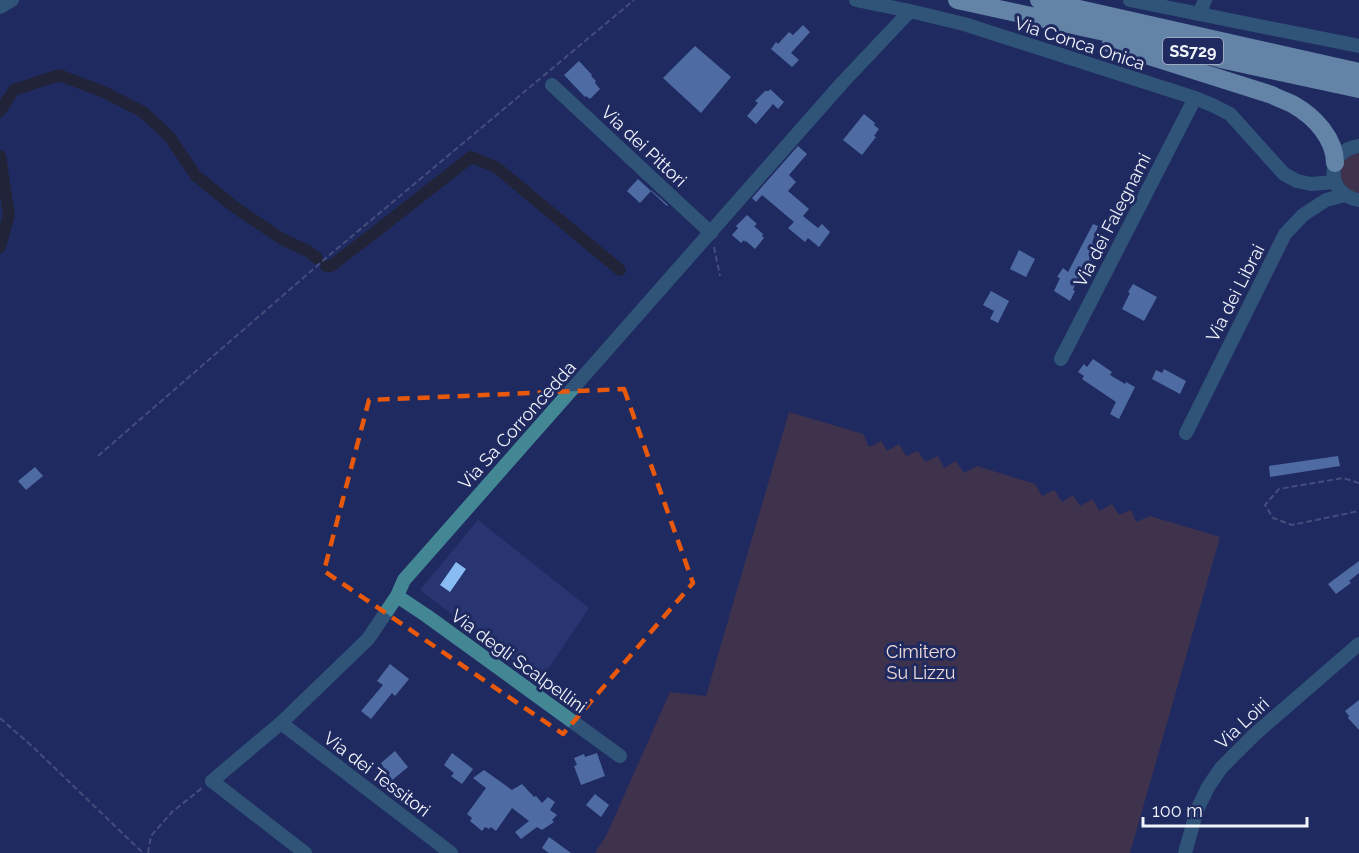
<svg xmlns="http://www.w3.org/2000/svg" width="1359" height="853" viewBox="0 0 1359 853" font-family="Raleway,sans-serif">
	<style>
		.built { fill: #283570 }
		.green { fill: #673d35 }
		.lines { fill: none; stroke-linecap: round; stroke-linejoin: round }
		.canal { stroke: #251e07; stroke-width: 12 }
		.building { fill: #88bcf3 }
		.path { stroke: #71799c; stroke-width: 2; stroke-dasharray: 6 3; stroke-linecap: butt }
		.minor { stroke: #448794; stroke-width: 14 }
		.highway { stroke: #b5f1fd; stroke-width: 18 }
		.marked { fill: none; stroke: #e8590c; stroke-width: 4.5; stroke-dasharray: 12 8; stroke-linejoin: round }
		.labels { text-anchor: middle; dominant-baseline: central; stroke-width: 6; stroke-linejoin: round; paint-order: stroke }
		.shield { fill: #1f2a60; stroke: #b3b7cc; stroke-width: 1.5 }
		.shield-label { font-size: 16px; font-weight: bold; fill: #f2f4fb }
		.street-label { font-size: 18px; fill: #f2f4fb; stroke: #1f2a60 }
		.park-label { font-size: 18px; fill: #f2dcd8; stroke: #1f2a60 }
	</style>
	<rect width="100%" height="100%" fill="#1f2a60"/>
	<!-- built -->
	<path class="built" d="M478 520 589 608 540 681 420 590Z"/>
	<!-- green -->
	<path class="green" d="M1359 153V193C1334 188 1334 157 1359 153Z
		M789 412 863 434 869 447 881 441 887 451 899 444 906 456 918 451 925 462 938 456 944 468 956 461 964 473 977 466 1035 484 1042 496 1054 490 1062 502 1073 495 1080 506 1093 499 1099 511 1112 504 1119 515 1131 510 1136 522 1150 516 1220 537 1130 853H595L607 834 670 692 706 696Z"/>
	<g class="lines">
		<!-- canal -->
		<path class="canal" d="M0 111 14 90 59 75 104 92 143 112 169 136 196 176 236 208 282 239 308 251 317 258
			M0 156 9 215 0 247
			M326 266H331L383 226 471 157 496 167 620 270"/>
	</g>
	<!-- building -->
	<path class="building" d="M803 25 810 32 791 53 799 60 792 67 771 49 776 42 778 44 789 32 793 35Z
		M695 46 731 77 701 113 663 78Z
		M579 61 592 75 591 76 596 81 595 83 600 89 590 99 586 96 585 97 564 75Z
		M770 89 784 102 778 109 773 104 756 124 747 116 758 103 755 101 765 91H769Z
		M864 114 875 123 874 125 879 129 874 136 876 137 862 155 843 140Z
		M798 146 807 154 789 175 796 182 788 191 809 209 803 216 818 228 822 224 830 232 819 247 808 238 805 242 788 228 794 222 762 195 756 202 752 198Z
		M638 179 651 191V190L668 205 667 206 651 191 640 203 627 191Z
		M747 215 757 224 754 226 763 234 762 236 764 238 755 249 746 241 745 242 744 240 741 243 732 235 738 228 736 226Z
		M1093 224 1098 226 1092 243 1096 246 1089 260 1094 262 1088 271 1082 268 1073 290 1075 291 1070 301 1054 291 1060 278 1057 277 1063 268 1068 272Z
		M1019 250 1035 259 1026 277 1010 269Z
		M1133 284 1157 297 1144 321 1122 309 1130 293 1128 292Z
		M991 291 1009 301 998 323 990 319 994 311 983 305Z
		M1093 359 1112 372 1110 375 1125 384 1126 382 1135 387 1119 419 1110 414 1116 402 1082 379 1084 376 1078 372 1084 364 1087 367Z
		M1164 369 1186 381 1180 394 1152 379 1156 370 1162 373Z
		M1338 456 1340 466 1270 477 1269 466Z
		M35 467 43 476 26 490 18 481Z
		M1359 561V573L1349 581 1351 583 1336 594 1328 584Z
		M456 562 466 569 450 592 440 585Z
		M390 664 409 679 395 696 392 693 371 719 361 711 383 685 377 681Z
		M1359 700V730L1348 718 1349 716 1345 711Z
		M395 751 408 767 391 781 386 780 384 776 383 766 381 763Z
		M452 753 473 769 462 784 451 776 454 773 444 765Z
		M597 753 605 776 581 785 574 766 577 765 574 758 584 754 585 757Z
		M484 770 512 790 522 784 534 797 536 796 542 803 548 797 555 802 550 810 557 815 552 820 554 822 542 830 537 827 521 839 515 832 529 821 512 808 496 831 491 827 489 829 485 827 482 831 470 821 472 818 467 814 486 788 473 778Z
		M595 794 609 805 601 817 586 805Z
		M549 837 571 853H549L542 848Z"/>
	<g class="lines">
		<!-- path -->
		<path class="path" d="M714 247 720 276
			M98 456 333 252 634 0
			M1359 483 1343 478 1279 489 1265 505 1273 518 1292 525 1359 511
			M0 718 34 748 143 853
			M148 853 151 836 172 812 202 788"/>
		<!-- minor -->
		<path class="minor" d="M856 0 910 11 964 24 1195 98 1212 105 1230 114 1284 174 1297 181 1311 184 1335 182
			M1130 0 1359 46
			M0 7 12 0
			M1199 14 1205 0
			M552 85 711 233
			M1359 146C1325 150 1325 195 1359 200
			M1061 359 1195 98
			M1186 433 1285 234 1303 215 1326 200 1345 195
			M397 596 427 616 620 756
			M281 723 451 853
			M305 853 212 781 281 723 368 639 397 596 404 580 842 83 910 11
			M1185 853 1197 810 1208 787 1221 768 1255 734 1359 644"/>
		<!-- highway -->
		<path class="highway" d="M957 0 1188 50 1225 60 1359 89
			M1039 0 1359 72
			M1111 44 1272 95C1279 99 1287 101 1294 105 1315 117 1335 139 1335 163"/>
	</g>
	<!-- marked area -->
	<path d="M0 0H1359V853H0ZM624 389 693 583 563 734 324 571 369 400Z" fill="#1f2a60" fill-opacity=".55" fill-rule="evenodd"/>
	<path class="marked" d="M624 389 693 583 563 734 324 571 369 400Z"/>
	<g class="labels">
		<!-- shield labels -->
		<rect class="shield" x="1163" y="38" width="60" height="26" rx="4.5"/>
		<g class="shield-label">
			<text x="1193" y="51">SS729</text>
		</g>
		<!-- street labels -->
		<g class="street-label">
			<text transform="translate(1080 43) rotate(18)">Via Conca Onica</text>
			<text transform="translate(644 146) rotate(43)">Via dei Pittori</text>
			<text transform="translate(1112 220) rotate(-63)">Via dei Falegnami</text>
			<text transform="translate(1235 293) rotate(-63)">Via dei Librai</text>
			<text transform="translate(517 425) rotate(-48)">Via Sa Corroncedda</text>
			<text transform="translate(519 661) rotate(36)">Via degli Scalpellini</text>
			<text transform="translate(1242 723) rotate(-43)">Via Loiri</text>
			<text transform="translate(377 774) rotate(37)">Via dei Tessitori</text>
		</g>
		<!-- park labels -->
		<g class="park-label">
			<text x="921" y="651">Cimitero<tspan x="921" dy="21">Su Lizzu</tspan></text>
		</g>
	</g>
	<!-- scale -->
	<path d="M1143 817v9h164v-9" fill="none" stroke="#f2f4fb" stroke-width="3"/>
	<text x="1152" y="817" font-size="18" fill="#f2f4fb" stroke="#1f2a60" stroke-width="4.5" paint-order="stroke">100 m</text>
</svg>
